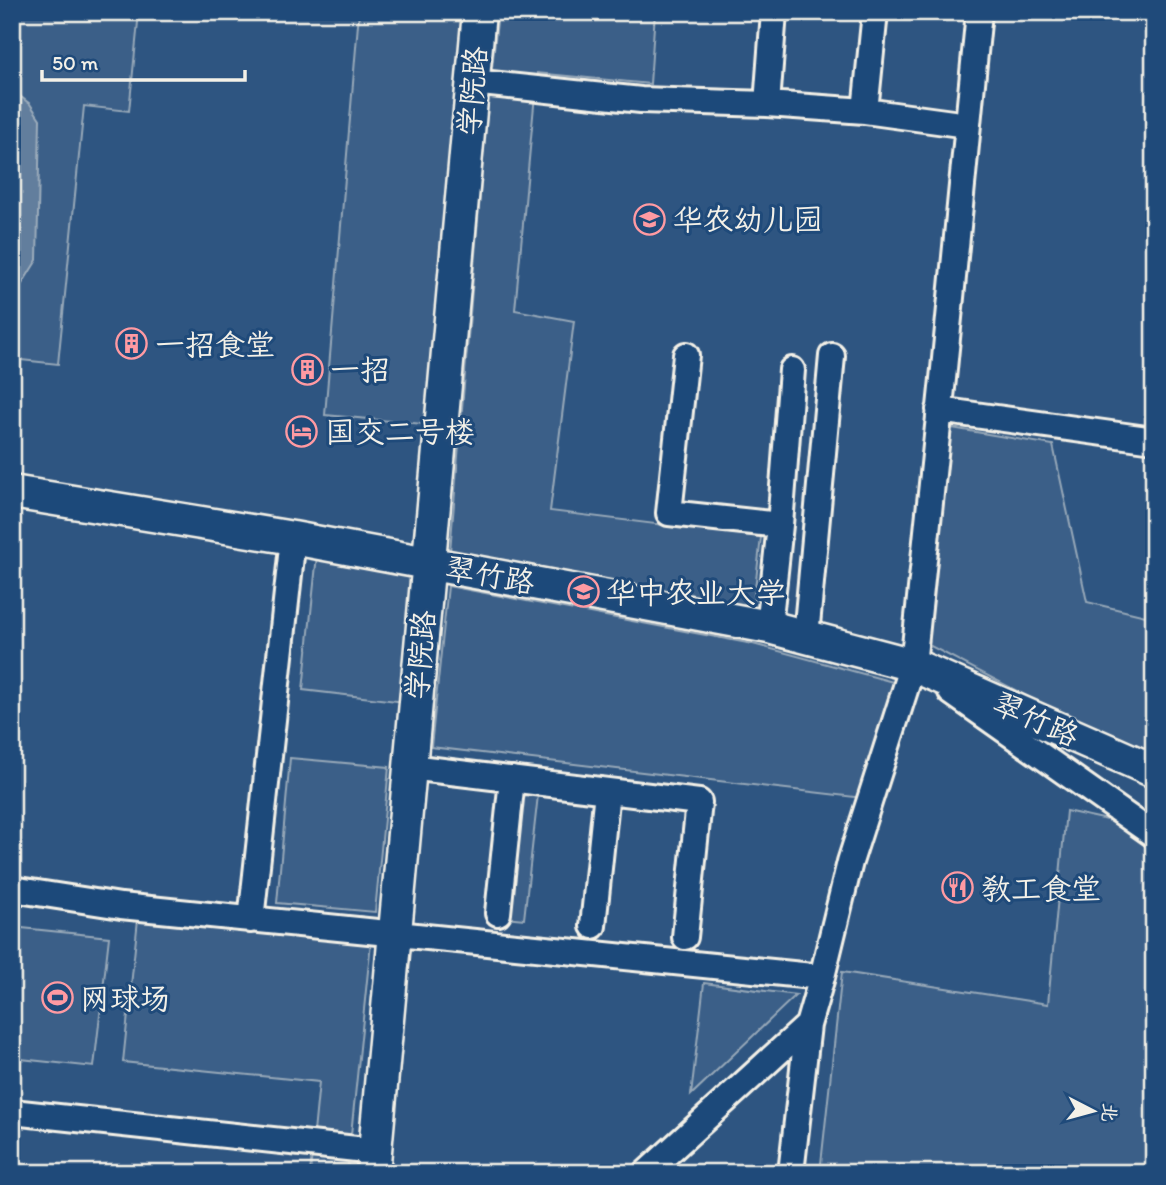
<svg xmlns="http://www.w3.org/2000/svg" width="1166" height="1185" viewBox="0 0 1166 1185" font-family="Itim,'LXGW WenKai TC',sans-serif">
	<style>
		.built { fill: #2d5581 }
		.green { fill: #3a5f88; stroke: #97a8b8; stroke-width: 2 }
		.water { fill: #627e9d; stroke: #9cacbb; stroke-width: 2 }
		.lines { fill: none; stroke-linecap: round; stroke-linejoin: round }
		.minor-casing { stroke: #f4f1e8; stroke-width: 30 }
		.tertiary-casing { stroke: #f4f1e8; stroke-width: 37 }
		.minor { stroke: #1f4a7a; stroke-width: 24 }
		.tertiary { stroke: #1f4a7a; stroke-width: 32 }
		.labels { text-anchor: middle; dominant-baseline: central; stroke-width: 6; stroke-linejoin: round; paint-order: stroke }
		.street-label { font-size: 30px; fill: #f4f1e8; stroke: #1f4a7a }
		.poi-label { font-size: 30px; fill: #f4f1e8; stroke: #1f4a7a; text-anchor: start }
	</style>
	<rect width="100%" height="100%" fill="#1f4a7a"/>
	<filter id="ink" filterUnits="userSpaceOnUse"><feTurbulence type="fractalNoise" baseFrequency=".0143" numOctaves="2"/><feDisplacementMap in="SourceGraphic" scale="14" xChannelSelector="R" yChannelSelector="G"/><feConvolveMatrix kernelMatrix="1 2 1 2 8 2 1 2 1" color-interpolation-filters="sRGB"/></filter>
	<g filter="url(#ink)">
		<!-- built -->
		<path class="built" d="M12 12H1154V1173H12Z"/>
		<!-- green -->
		<path class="green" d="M12 12H139L129 111 84 106 58 364 12 359Z
			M359 12H469L434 425 325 415Z
			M498 12H655L650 84 537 73 515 310 574 321 550 511 761 537 753 606 450 551 486 124Z
			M940 426 1053 445 1087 602 1154 618V758L1117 743 917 639Z
			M317 555 417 575 405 702 303 690Z
			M448 586 753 644 893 682 863 798 431 747Z
			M290 758 389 767 375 912 277 903Z
			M520 793 538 795 524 919 505 917Z
			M1066 811 1154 830V1173H820L842 972 1048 1004Z
			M138 919 371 942 347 1173H310L319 1082 123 1062Z
			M12 927 109 937 94 1067 12 1058Z
			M704 983 796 995 691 1095Z"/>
		<!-- water -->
		<path class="water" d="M12 90 30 104 40 119 37 260 12 300Z"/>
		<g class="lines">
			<defs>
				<path id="minor" d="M472 82 641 100 767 104 865 111 967 125
					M767 104 774 12
					M865 111 875 12
					M686 355 669 513 780 525
					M939 410 1154 440
					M769 627 780 525 792 370
					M806 636 832 356
					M951 692 1154 835
					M410 767 699 802 685 937
					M12 889 121 906 822 977
					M498 913 512 779
					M251 920 293 538
					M593 926 607 791
					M12 1112 375 1151
					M646 1173 808 1025 822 977 850 862 913 665 944 369 979 12
					M791 1173 808 1025"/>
				<path id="tertiary" d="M12 492 293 538 769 627 913 665 1154 771
					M373 1173 479 12"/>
			</defs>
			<!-- minor casing -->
			<use href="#minor" class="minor-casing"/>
			<!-- tertiary casing -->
			<use href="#tertiary" class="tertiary-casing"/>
			<!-- minor -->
			<use href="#minor" class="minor"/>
			<!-- tertiary -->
			<use href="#tertiary" class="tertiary"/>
		</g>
	</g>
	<!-- icons -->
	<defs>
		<symbol id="school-ring" viewBox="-11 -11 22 22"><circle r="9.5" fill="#1f4a7a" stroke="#ff9aa2" stroke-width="1.5"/><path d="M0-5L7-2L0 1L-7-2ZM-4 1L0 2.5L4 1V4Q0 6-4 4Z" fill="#ff9aa2"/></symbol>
		<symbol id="building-ring" viewBox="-11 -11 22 22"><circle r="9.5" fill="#1f4a7a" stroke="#ff9aa2" stroke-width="1.5"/><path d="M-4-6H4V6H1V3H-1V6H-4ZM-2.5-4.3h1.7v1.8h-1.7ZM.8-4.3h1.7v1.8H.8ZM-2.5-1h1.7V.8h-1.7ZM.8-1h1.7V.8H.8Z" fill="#ff9aa2"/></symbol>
		<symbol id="hotel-ring" viewBox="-11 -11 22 22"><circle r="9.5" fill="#1f4a7a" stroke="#ff9aa2" stroke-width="1.5"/><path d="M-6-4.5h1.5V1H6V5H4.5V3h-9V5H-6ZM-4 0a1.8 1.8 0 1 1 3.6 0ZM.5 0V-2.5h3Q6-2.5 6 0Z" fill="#ff9aa2"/></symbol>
		<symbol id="university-ring" viewBox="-11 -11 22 22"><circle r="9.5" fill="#1f4a7a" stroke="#ff9aa2" stroke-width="1.5"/><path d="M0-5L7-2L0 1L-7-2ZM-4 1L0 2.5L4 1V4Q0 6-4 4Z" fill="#ff9aa2"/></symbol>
		<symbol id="restaurant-ring" viewBox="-11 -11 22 22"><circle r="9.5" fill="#1f4a7a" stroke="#ff9aa2" stroke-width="1.5"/><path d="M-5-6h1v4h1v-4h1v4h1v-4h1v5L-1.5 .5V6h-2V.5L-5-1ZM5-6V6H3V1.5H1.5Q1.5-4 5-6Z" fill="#ff9aa2"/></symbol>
		<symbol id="stadium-ring" viewBox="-11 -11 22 22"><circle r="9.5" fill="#1f4a7a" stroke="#ff9aa2" stroke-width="1.5"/><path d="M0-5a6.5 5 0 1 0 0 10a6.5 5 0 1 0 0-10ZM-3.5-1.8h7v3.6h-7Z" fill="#ff9aa2"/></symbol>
	</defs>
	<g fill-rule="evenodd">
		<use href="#school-ring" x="632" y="202" width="35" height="35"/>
		<use href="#building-ring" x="114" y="326" width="35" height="35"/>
		<use href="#building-ring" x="290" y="352" width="35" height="35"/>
		<use href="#hotel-ring" x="284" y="414" width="35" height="35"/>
		<use href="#university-ring" x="566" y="574" width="35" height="35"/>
		<use href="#restaurant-ring" x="940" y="870" width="35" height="35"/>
		<use href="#stadium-ring" x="40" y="980" width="35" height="35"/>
	</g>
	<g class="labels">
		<!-- street labels -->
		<g class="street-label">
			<text transform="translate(472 91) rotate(-85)">学院路</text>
			<text transform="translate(490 575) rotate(10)">翠竹路</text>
			<text transform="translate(420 655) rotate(-85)">学院路</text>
			<text transform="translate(1036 719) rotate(24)">翠竹路</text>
		</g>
		<!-- poi labels -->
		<g class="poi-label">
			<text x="673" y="219">华农幼儿园</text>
			<text x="155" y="344">一招食堂</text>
			<text x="330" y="369">一招</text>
			<text x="325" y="431">国交二号楼</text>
			<text x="606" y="592">华中农业大学</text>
			<text x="981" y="888">教工食堂</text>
			<text x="80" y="998">网球场</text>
		</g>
	</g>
	<!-- margin -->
	<rect width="1166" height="1185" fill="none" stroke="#1f4a7a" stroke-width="42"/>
	<rect x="21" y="21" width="1124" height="1143" fill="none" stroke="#f4f1e8" stroke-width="2.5" filter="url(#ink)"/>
	<!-- north arrow -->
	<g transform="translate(1093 1111) rotate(96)" stroke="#1f4a7a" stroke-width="5" paint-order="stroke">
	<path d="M0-5L12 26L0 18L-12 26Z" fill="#f4f1e8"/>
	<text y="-10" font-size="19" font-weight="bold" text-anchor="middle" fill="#f4f1e8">北</text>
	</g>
	<!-- scale -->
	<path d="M42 70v10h203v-10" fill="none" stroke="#f4f1e8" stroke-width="3.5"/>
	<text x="52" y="70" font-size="21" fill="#f4f1e8" stroke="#1f4a7a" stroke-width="5" paint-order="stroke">50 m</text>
</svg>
